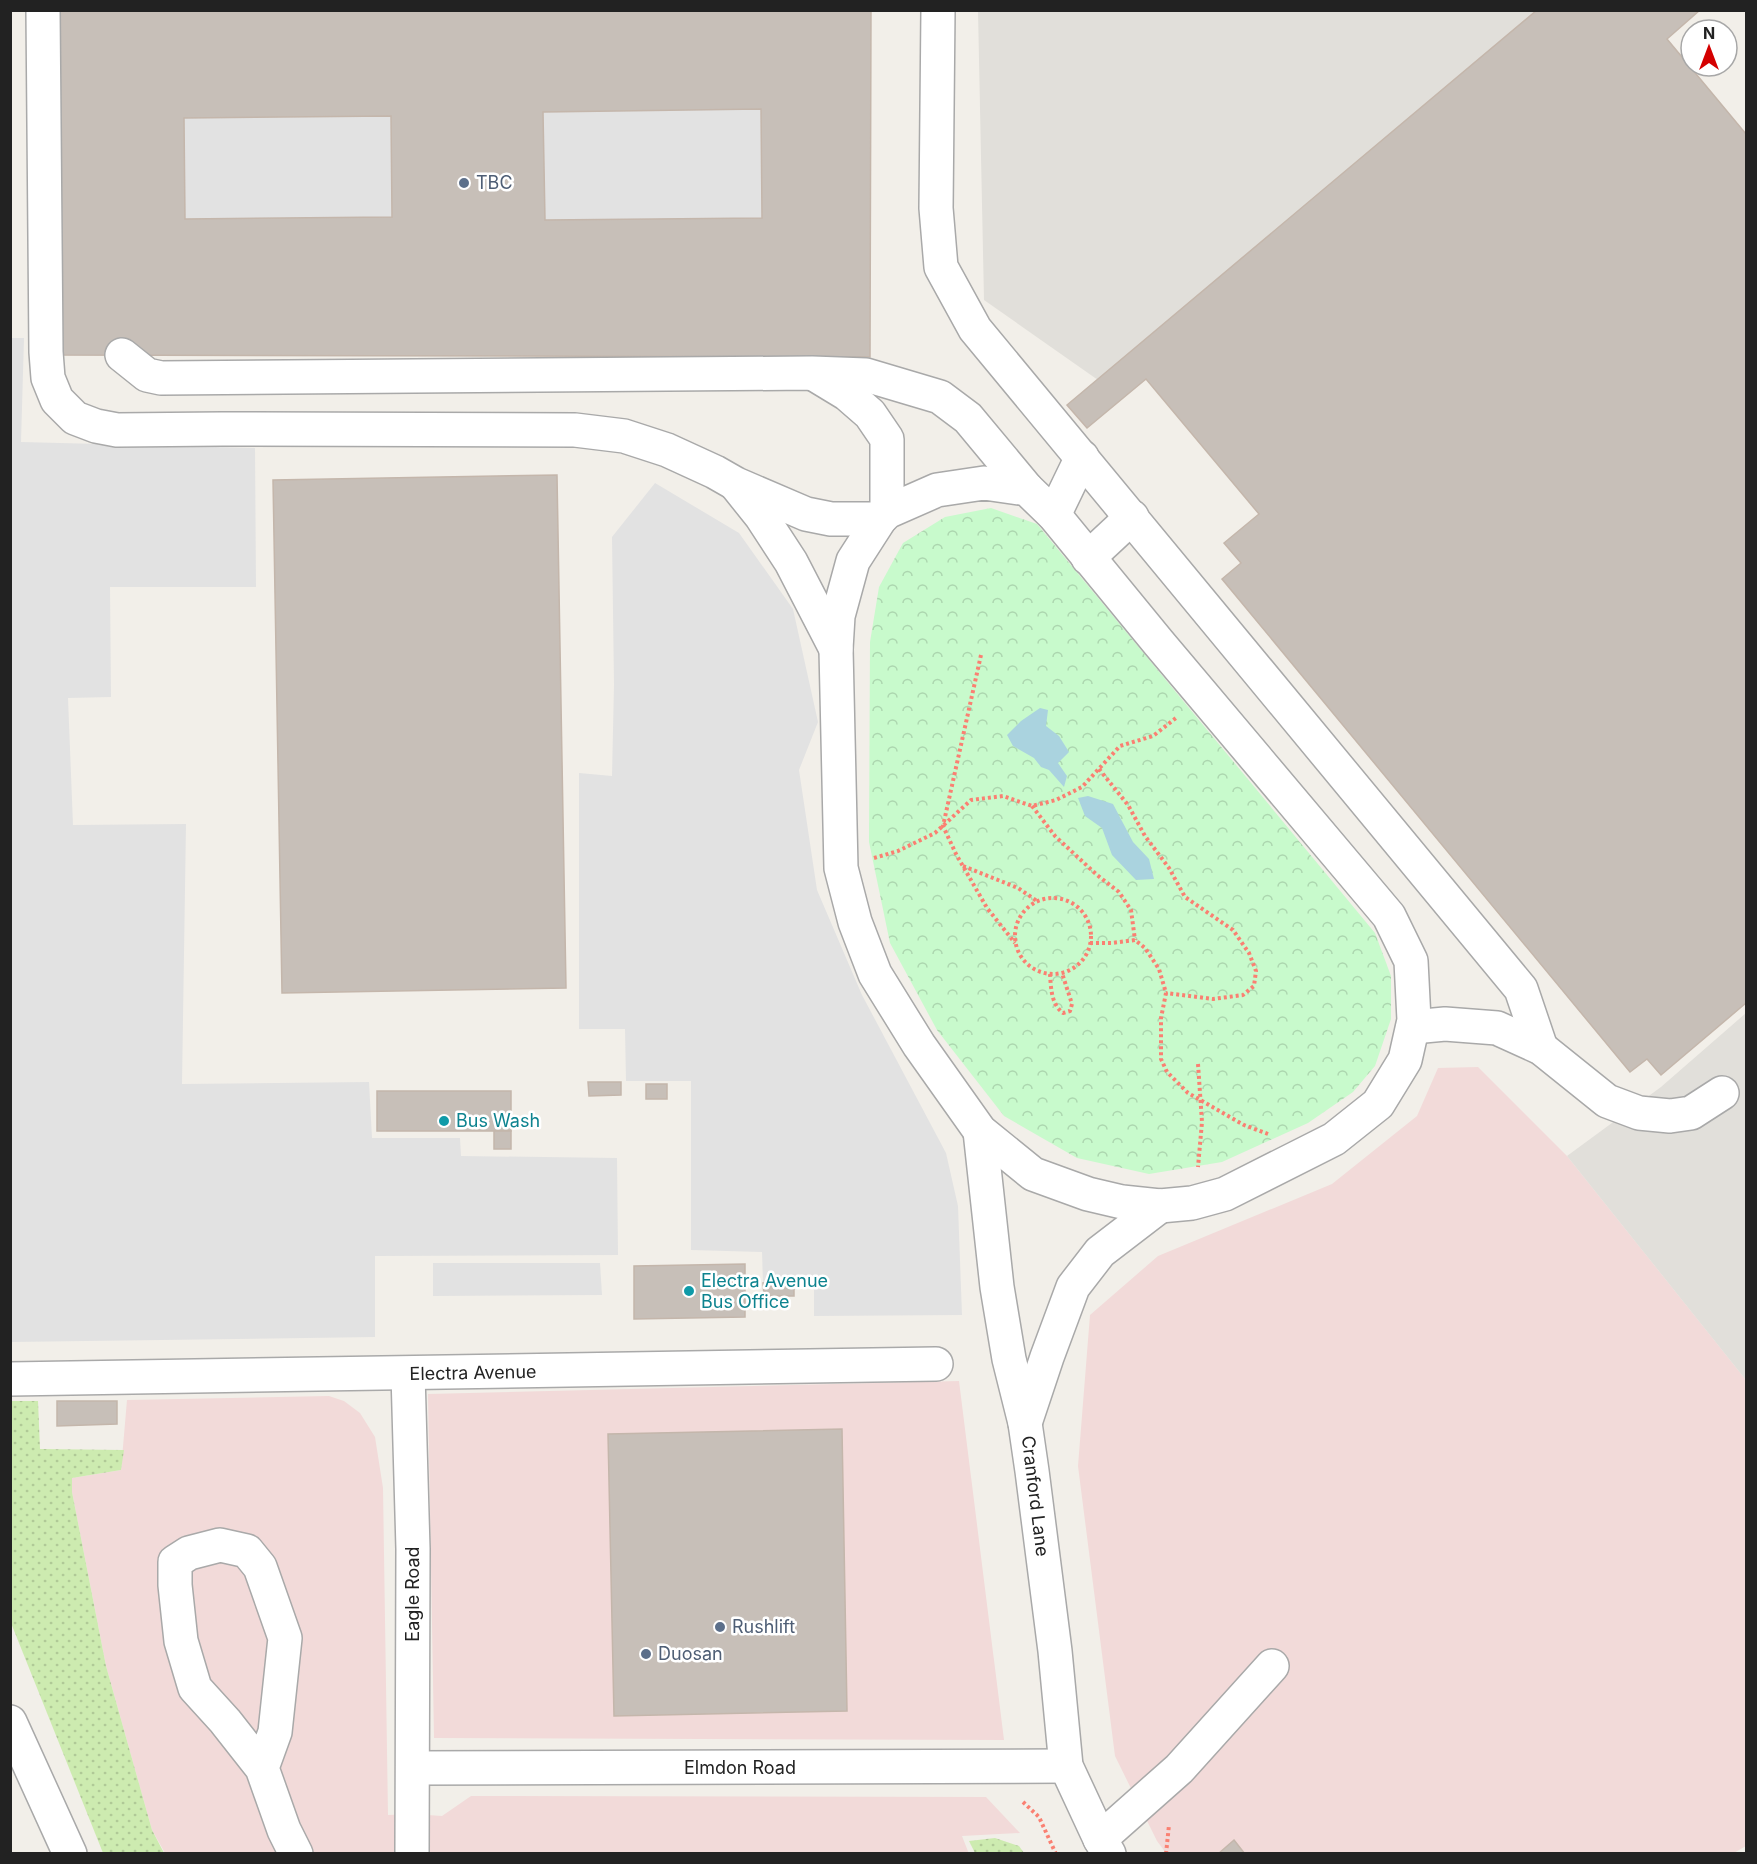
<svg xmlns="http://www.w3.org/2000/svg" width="1757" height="1864" font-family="Inter,sans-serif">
<defs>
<pattern id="grass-dots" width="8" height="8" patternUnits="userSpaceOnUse" patternTransform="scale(1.5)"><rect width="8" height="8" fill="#cdebb0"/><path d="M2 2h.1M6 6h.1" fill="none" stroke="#b0c997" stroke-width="1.8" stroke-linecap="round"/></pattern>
<pattern id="park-crowns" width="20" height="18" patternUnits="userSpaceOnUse" patternTransform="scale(1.5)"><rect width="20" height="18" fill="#c8facc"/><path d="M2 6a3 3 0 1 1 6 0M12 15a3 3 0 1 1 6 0" fill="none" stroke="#acd6af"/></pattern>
</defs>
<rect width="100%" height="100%" fill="#f2efe9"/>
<g fill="#f2dad9">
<polygon points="1478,1067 1567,1156 1746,1380 1746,1846 1732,1854 1166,1853 1157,1841 1115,1756 1078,1466 1090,1315 1158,1256 1332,1184 1417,1116 1438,1068"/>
<polygon points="959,1381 1004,1740 434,1738 428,1394"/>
<polygon points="329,1396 344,1401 360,1413 375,1437 383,1488 388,1815 413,1814 442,1816 471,1796 986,1797 1020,1833 962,1836 969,1854 165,1853 152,1830 106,1666 72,1492 72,1478 121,1470 127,1400"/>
</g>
<g fill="#e1dfda">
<polygon points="978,11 1537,11 1098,380 984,300"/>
<polygon points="1746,1013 1746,1380 1567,1156 1661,1087"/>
</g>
<g fill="url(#grass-dots)">
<polygon points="10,1401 38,1401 40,1449 124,1450 121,1470 72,1478 72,1492 106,1666 152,1830 164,1853 103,1853 11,1623"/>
<polygon points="995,1838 1019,1846 1024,1853 975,1853 969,1841"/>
</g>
<polygon fill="url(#park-crowns)" points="991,508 1037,524 1375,933 1391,976 1391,1019 1375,1066 1353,1092 1308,1123 1222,1162 1149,1174 1077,1158 1004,1116 937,1030 890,943 869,842 870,642 879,587 903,543 945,517"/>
<g fill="#e2e2e2">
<polygon points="58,11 871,11 870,357 58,355"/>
<polygon points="11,338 24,338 21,442 255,448 256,587 110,587 111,697 68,698 73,825 186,824 182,1084 369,1082 372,1138 460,1138 461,1156 617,1158 618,1255 375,1256 375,1337 11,1342"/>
<polygon points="655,483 739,533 793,609 818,722 799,770 817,890 862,995 946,1153 958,1206 962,1315 814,1316 814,1284 763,1283 762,1252 691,1250 691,1081 626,1081 625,1029 579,1029 579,773 612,776 614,685 612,537"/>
<polygon points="433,1263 600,1263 602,1295 433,1296"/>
</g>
<g fill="#aad3df">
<polygon points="1040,708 1048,710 1046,726 1059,736 1069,752 1058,763 1067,776 1064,787 1049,770 1041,767 1034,758 1013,746 1007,735 1021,721"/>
<polygon points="1088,796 1113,804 1133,842 1149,859 1154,879 1136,880 1112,855 1102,828 1085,816 1078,798"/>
</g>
<g fill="#c7bfb8" stroke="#c4b6ab" stroke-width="1.5" fill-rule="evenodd">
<path d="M58 10H871L870 357 58 355ZM761 109 762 218 545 220 543 112ZM391 116 392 217 185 219 184 118Z"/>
<polygon points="1537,10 1700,10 1667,39 1746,134 1746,1003 1661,1075 1647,1059 1630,1072 1222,579 1241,563 1224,543 1259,514 1146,379 1087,428 1067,405"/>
<polygon points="557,475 566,988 282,993 273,480"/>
<polygon points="588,1082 621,1082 621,1095 589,1096"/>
<rect x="646" y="1084" width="21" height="15"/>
<rect x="377" y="1091" width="134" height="40"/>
<rect x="494" y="1131" width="17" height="18"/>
<polygon points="745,1264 745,1317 634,1319 634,1266"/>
<polygon points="763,1283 794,1283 794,1296 764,1296"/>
<polygon points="57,1401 117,1401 117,1424 57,1426"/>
<polygon points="842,1429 847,1711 614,1716 608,1434"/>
<polygon points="1234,1840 1245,1854 1218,1854"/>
</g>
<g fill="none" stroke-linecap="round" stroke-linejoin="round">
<g stroke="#a9a9a9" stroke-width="36">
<g id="minor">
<polyline points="43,10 46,352 48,378 57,400 75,418 96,426 117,430 222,429 575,430 624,436 667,450 715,472 736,484 806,514 831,519 880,519"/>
<polyline points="938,10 936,208 941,267 975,329 1521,989 1541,1048"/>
<polyline points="122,355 147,375 161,378 812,373 866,375 940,397 968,418 1027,489"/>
<polyline points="814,374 847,394 870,414 887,439 887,512"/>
<polygon points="984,483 1027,489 1054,515 1158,642 1389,916 1411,961 1414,1020 1405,1060 1378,1104 1334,1139 1225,1194 1192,1203 1160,1206 1122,1202 1088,1194 1033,1174 980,1131 919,1045 875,974 855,922 841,868 836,649 838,616 853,561 880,519 887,512 937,490"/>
<polyline points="737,486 761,516 791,562 836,649"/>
<polyline points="1054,515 1082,457"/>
<polyline points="1088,558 1132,517"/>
<polyline points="1413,1027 1445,1024 1497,1028 1541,1048 1607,1101 1639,1113 1670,1116 1691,1113 1722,1093"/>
<polyline points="980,1131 997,1287 1009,1359 1025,1423 1032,1471 1055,1651 1066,1766 1100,1839 1109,1854"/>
<polyline points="408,1374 413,1549 412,1854"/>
<polyline points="10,1379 936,1364"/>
<polyline points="1025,1423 1047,1357 1073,1287 1100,1252 1160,1206"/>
<polyline points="10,1722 70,1854"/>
<polyline points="262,1768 275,1732 285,1638 260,1567 247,1551 220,1545 189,1553 175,1562 175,1585 181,1641 195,1688 225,1721 262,1768 284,1830 296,1854"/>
<polyline points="413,1768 1066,1766"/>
<polyline points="1100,1839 1179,1769 1272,1666"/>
</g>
</g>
<g stroke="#fa8072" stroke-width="4" stroke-dasharray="3 3" stroke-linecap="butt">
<polyline points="981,655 943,826 956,854 987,908 1015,943"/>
<polyline points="1099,769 1128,805 1145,836 1169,868 1185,897 1233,930 1249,953 1256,971 1254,986 1243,995 1213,999 1166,993"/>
<polyline points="1032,806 1055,836 1097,875 1119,892 1131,910 1135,940"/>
<polyline points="874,858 898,851 935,833 971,800 1003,796 1032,806 1056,800 1082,787 1120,746 1153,736 1176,718"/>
<polyline points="963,866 1018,888 1037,901"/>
<circle cx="1053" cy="936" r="38"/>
<polyline points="1090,943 1112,943 1135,940 1145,948 1159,969 1166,993 1161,1018 1161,1059 1167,1072 1188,1093 1244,1125 1268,1134"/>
<path d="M1050 974C1051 988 1051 1004 1063 1013L1070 1011 1072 1004 1062 973"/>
<polyline points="1198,1064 1202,1122 1198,1167"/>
<polyline points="1023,1802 1039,1817 1056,1854"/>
<polyline points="1166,1854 1169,1825"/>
</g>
<use href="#minor" stroke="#fff" stroke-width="33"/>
</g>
<g fill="#5c6f8a" stroke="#fff" stroke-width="2">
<circle cx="464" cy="183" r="6"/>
<circle cx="720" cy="1627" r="6"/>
<circle cx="646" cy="1654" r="6"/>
</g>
<g fill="#0f9aa8" stroke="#fff" stroke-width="2">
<circle cx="444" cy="1121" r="6"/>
<circle cx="689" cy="1291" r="6"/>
</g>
<g text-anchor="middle" stroke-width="5" stroke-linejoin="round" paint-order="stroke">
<g font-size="18" fill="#4e5e75" stroke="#fff" text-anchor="start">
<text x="476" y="189">TBC</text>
<text x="732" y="1633">Rushlift</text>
<text x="658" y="1660">Duosan</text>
</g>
<g font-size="18" fill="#0d838f" stroke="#fff" text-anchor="start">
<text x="456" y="1127">Bus Wash</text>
<text x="701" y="1287">Electra Avenue<tspan x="701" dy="21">Bus Office</tspan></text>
</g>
<g font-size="18" fill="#222" stroke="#fff">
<text transform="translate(473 1373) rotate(-1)" y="6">Electra Avenue</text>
<text transform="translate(1035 1496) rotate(83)" y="6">Cranford Lane</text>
<text transform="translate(413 1594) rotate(-90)" y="6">Eagle Road</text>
<text x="740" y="1774">Elmdon Road</text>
</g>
</g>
<rect width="1757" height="1864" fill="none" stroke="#222222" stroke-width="24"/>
<g transform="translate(1709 48)"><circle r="28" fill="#ffffff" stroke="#a7a7a7" stroke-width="1.5"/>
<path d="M0-4.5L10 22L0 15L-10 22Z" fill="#d40000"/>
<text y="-9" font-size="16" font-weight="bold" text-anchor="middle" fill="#222222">N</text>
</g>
</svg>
